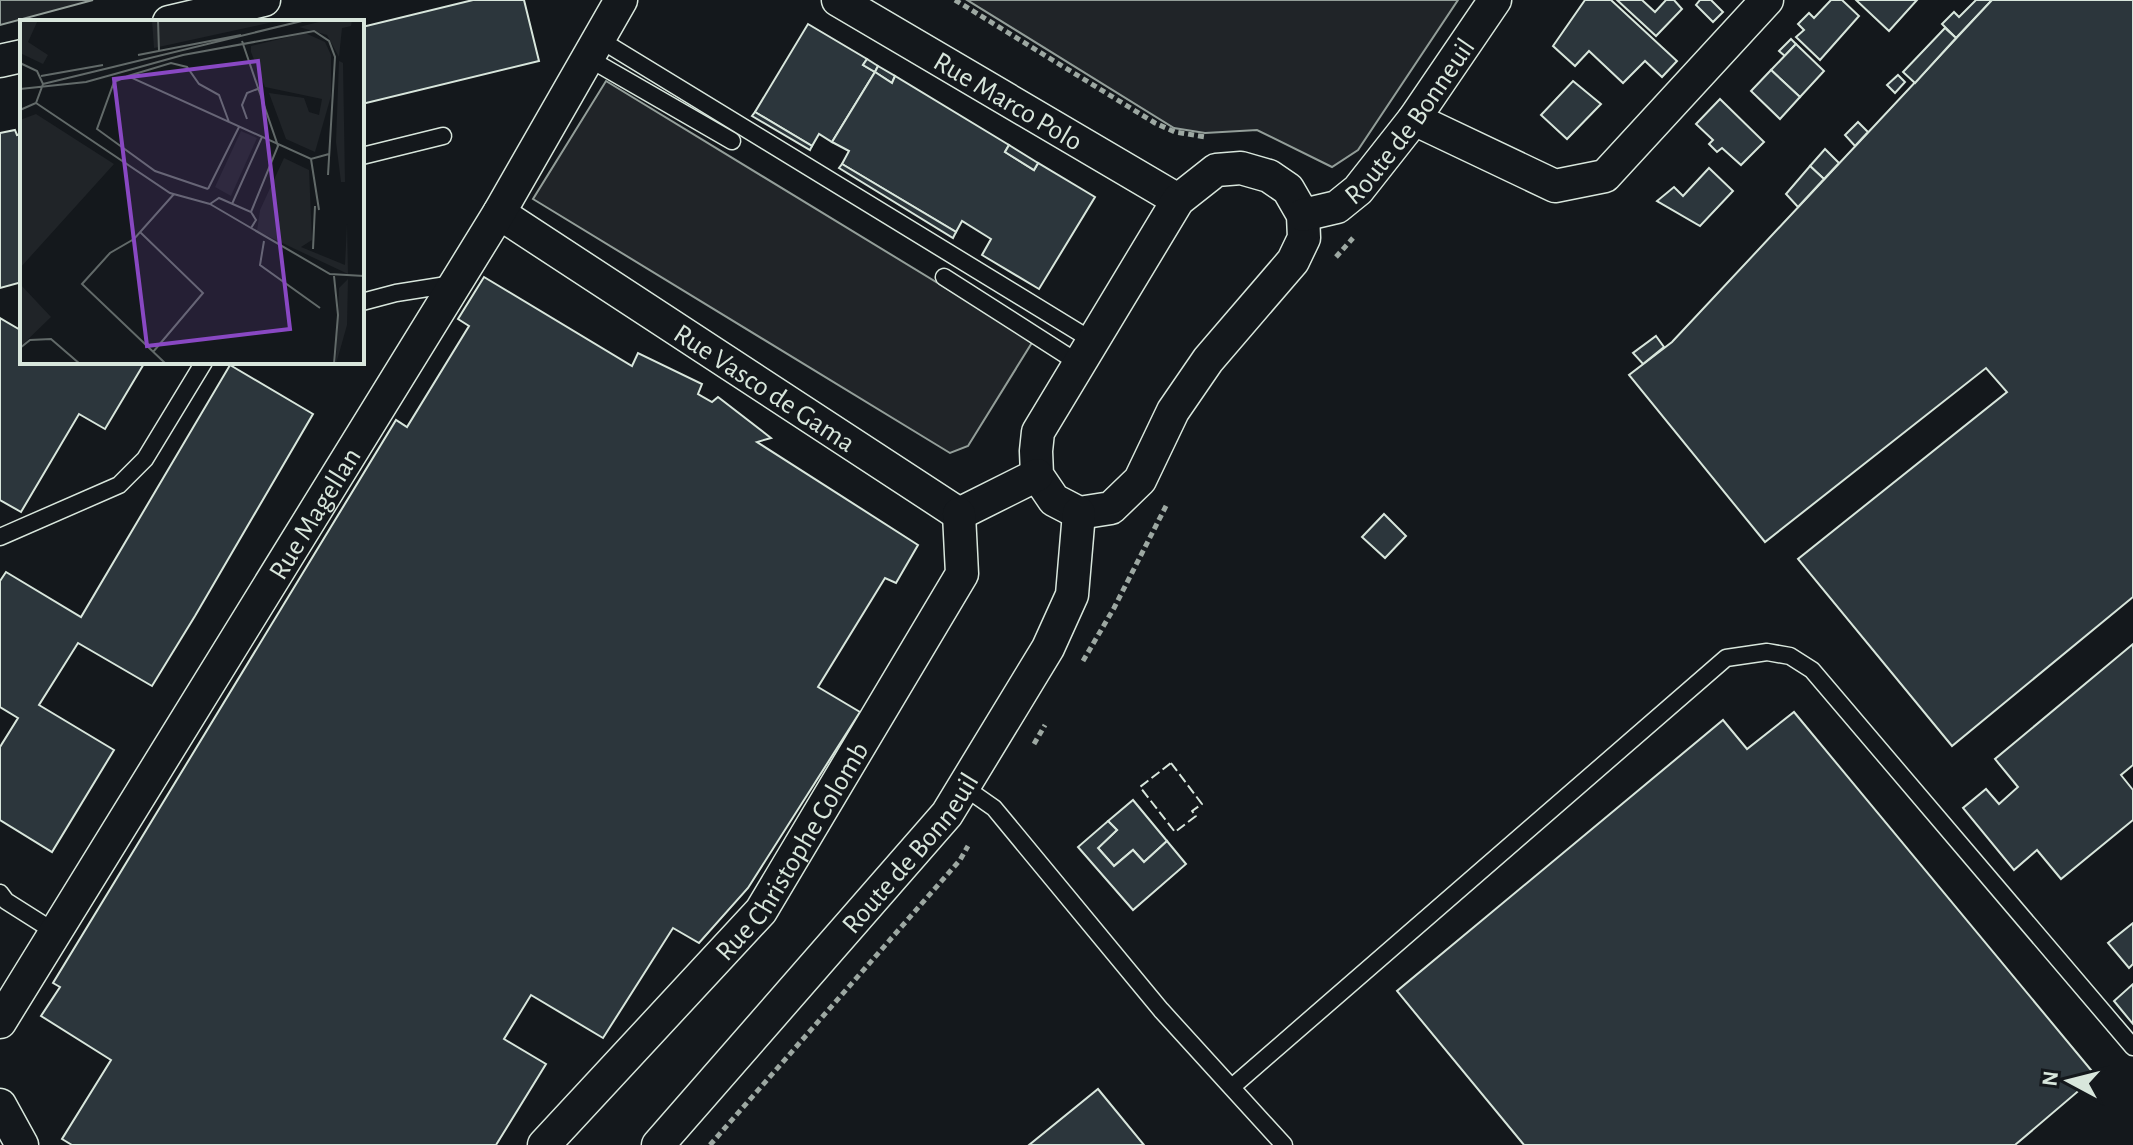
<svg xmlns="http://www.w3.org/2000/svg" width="2133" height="1145" font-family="'Alegreya Sans',sans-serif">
<rect width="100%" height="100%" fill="#14181c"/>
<g fill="#202428" stroke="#939e99" stroke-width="2">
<polygon points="0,0 93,0 0,25"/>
<polygon points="967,0 1458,0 1358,150 1332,167 1257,130 1205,133 1174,128"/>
<polygon points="606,81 1033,341 968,446 950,453 533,199"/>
</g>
<g fill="#2c363c" stroke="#d8e6dc" stroke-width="2">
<polygon points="473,0 524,0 539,61 362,104 362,27"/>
<polygon points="1585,0 1611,0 1677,61 1662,77 1645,61 1623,83 1589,51 1575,66 1553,46"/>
<polygon points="1617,0 1642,0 1655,12 1666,0 1674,0 1682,9 1656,36"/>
<polygon points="1700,0 1711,0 1723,12 1713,22 1696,5"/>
<polygon points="1831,0 1842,0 1859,16 1820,60 1796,37 1804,30 1798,24 1809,13 1814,18"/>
<polygon points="1856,0 1917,0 1889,31"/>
<polygon points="1976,0 1992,0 1956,38 1942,24 1954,12 1959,17"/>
<polygon points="1992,0 2133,0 2133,597 1952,746 1798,559 2007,392 1986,368 1765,542 1629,375 1672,342"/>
<polygon points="808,24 867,59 863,65 875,72 832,142 819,134 812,146 755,112"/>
<polygon points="1945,28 1956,38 1915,83 1903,72"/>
<polygon points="1791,39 1796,44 1785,56 1779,51"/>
<polygon points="1796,44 1824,71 1800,97 1771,70"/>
<polygon points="867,59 878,66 875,72 863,65"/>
<polygon points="878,66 895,76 892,83 875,72"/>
<polygon points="1771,70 1800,97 1780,119 1751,91"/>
<polygon points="875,72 892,83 895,76 1009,145 1005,152 1034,170 1038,163 1095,197 1039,289 982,255 991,239 962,221 956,232 842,164 849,151 832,142"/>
<polygon points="1898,75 1905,82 1895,93 1887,85"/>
<polygon points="1573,81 1601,104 1567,139 1541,115"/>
<polygon points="1720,99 1764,142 1741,165 1722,148 1717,152 1709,144 1713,140 1696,124"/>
<polygon points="755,112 812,146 810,150 752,116"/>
<polygon points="1858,122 1868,132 1855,146 1845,135"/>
<polygon points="15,130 17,135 22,134 22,282 0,288 0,133"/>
<polygon points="1009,145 1038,163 1034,170 1005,152"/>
<polygon points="1825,149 1839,163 1824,179 1810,166"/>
<polygon points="842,164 956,232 953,238 839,168"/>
<polygon points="1810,166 1824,179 1798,207 1786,194"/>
<polygon points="1709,168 1733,191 1700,226 1657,201 1674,187 1683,196"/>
<polygon points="484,277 632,366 638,353 702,384 698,394 712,402 718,397 771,438 757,442 918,545 896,583 885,578 818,687 860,712 748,888 699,943 673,928 603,1038 531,995 504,1039 546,1064 496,1145 72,1145 62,1139 111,1060 41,1016 60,987 53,983 396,420 407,427 469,326 458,319"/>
<polygon points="0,318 22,331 22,362 145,362 105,429 79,414 21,512 0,500"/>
<polygon points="1656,336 1664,347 1643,364 1633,353"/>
<polygon points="230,365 313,414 195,616 152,686 78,643 39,705 114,750 52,852 0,820 0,747 18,718 0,707 0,581 6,572 81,617"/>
<polygon points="1384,514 1406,536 1385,558 1362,537"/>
<polygon points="2133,644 2133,765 2121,775 2133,790 2133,820 2061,879 2037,850 2014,870 1963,808 1986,789 1999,804 2018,787 1995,759"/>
<polygon points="1794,712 2096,1076 2015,1145 1524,1145 1397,991 1723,720 1747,749"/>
<polygon points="1133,800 1167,841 1144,862 1133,850 1114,866 1098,848 1117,830 1108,821"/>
<polygon points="1108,821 1117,830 1098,848 1114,866 1133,850 1144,862 1167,841 1186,864 1133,910 1078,847"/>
<polygon points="2133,923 2133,964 2129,968 2108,943"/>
<polygon points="2133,984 2133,1024 2114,1001"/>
<polygon points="1098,1089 1144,1145 1029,1145"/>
</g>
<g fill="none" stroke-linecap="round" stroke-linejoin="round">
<g stroke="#d8e6dc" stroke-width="19">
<g id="lane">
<polyline points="599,39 1093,341"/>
<polyline points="588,58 732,141"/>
<polyline points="362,156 443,136"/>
<polyline points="944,277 1080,364"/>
<polyline points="362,302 396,293 453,284"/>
<polyline points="0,537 119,485 145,459 204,362"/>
<polyline points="964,787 994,808 1161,1010 1284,1145"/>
<polyline points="0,893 6,901 55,932"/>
<polyline points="1232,1087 1726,658 1767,652 1790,656 1812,670 2133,1047"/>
</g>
</g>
<g stroke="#d8e6dc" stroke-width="35">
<g id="street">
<path id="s1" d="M838 0 1178 200"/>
<polyline points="169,22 264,0"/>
<polyline points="0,61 22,56"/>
<polyline points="1414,119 1555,186 1605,176 1767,0"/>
<polygon points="1241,168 1269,176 1288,189 1303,215 1304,238 1293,261 1208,360 1173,411 1140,480 1111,508 1079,513 1054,500 1037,475 1036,451 1038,432 1178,200 1216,170"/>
<path id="s2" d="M499 213 959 514"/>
<path id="s3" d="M1303 215 1337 207 1358 190 1414 119 1495 0"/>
<polyline points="959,514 1037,475"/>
<path id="s4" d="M0 1022 499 213 621 0"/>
<polyline points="0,1105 22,1145"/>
<path id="s5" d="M544 1145 761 911 962 574 959 514"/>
<path id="s6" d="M658 1145 947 814 1048 648 1072 595 1079 513"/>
</g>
</g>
<g stroke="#9da8a2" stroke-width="5" stroke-dasharray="6 4" stroke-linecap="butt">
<polyline points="955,0 1155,123 1175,132 1206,137"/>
<polyline points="1336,257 1353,238"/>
<polyline points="1083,661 1114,608 1167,504"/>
<polyline points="1034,744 1045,725"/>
<polyline points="710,1145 960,860 968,846"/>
</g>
<use href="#lane" stroke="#14181c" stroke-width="16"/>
<use href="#street" stroke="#14181c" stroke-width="32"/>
<polygon stroke="#d8e6dc" stroke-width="2" stroke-dasharray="10 4" stroke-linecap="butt" points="1171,763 1202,804 1192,811 1196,816 1175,832 1140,787"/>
</g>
<g text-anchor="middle" stroke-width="6" stroke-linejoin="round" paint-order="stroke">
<g font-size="28" fill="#d8e6dc" stroke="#14181c">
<text dy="10" stroke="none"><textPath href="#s1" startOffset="198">Rue Marco Polo</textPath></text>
<text dy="10" stroke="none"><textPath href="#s3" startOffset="148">Route de Bonneuil</textPath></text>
<text dy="10" stroke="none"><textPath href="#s2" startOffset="318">Rue Vasco de Gama</textPath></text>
<text dy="10" stroke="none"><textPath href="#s4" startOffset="598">Rue Magellan</textPath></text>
<text dy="10" stroke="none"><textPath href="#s5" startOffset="386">Rue Christophe Colomb</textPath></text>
<text dy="10" stroke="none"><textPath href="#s6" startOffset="386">Route de Bonneuil</textPath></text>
</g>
</g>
<g transform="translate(20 20)">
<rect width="344" height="344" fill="#14181c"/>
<path d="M0 0H18L8 22 28 35 23 44 0 33ZM132 0H262L134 28ZM307 0H332L331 6 322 8 319 37 307 15 279 7ZM285 13 305 22 311 35V76L295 132 266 119 249 73 284 78 289 92 299 95 302 79 245 67 231 32V26ZM319 41 323 43 325 162H321L316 122ZM16 94 94 144 0 248V100ZM221 111 237 118 211 176 195 167ZM264 138 289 150 292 220 281 227 325 245 327 204 328 254 237 211 240 190ZM328 259 327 305 316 344 319 268ZM0 264 31 297 0 327Z" fill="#202428"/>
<path fill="none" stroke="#626a69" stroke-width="2" d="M138 0 139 31M222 21 258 126 231 192M118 35 221 15M0 43 17 51 23 64 16 83 0 90M21 56 83 45M108 56 151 43 167 47 179 64 199 75 209 102M23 64 286 0M0 69 66 62 163 35 294 11 309 21 315 37 308 155M16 83 150 173 190 184M227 99 222 85 227 73 240 68M291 139 299 190M188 169 135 151 77 109 94 62 108 56 291 139 309 134M188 169 219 107M190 184 199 178 231 192 236 200 231 208M190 184 231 208M212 184 242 117M231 208 310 254 344 256M120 212 183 273 133 332M244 221 240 245 300 288M293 229 295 186M0 328 10 320 31 319 60 344M146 344 62 264 90 233 114 219 154 174M314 344 318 295 314 256"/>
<path fill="#8948c3" fill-opacity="0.15" stroke="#8948c3" stroke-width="4" d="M238 41 270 309 127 326 94 59Z"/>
<rect width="344" height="344" fill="none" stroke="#d8e6dc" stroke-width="4"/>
</g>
<g transform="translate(2069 1081) rotate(277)" stroke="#14181c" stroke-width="6" paint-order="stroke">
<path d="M0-6L14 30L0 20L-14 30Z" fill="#d8e6dc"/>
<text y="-12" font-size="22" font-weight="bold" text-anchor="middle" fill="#d8e6dc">N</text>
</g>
</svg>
